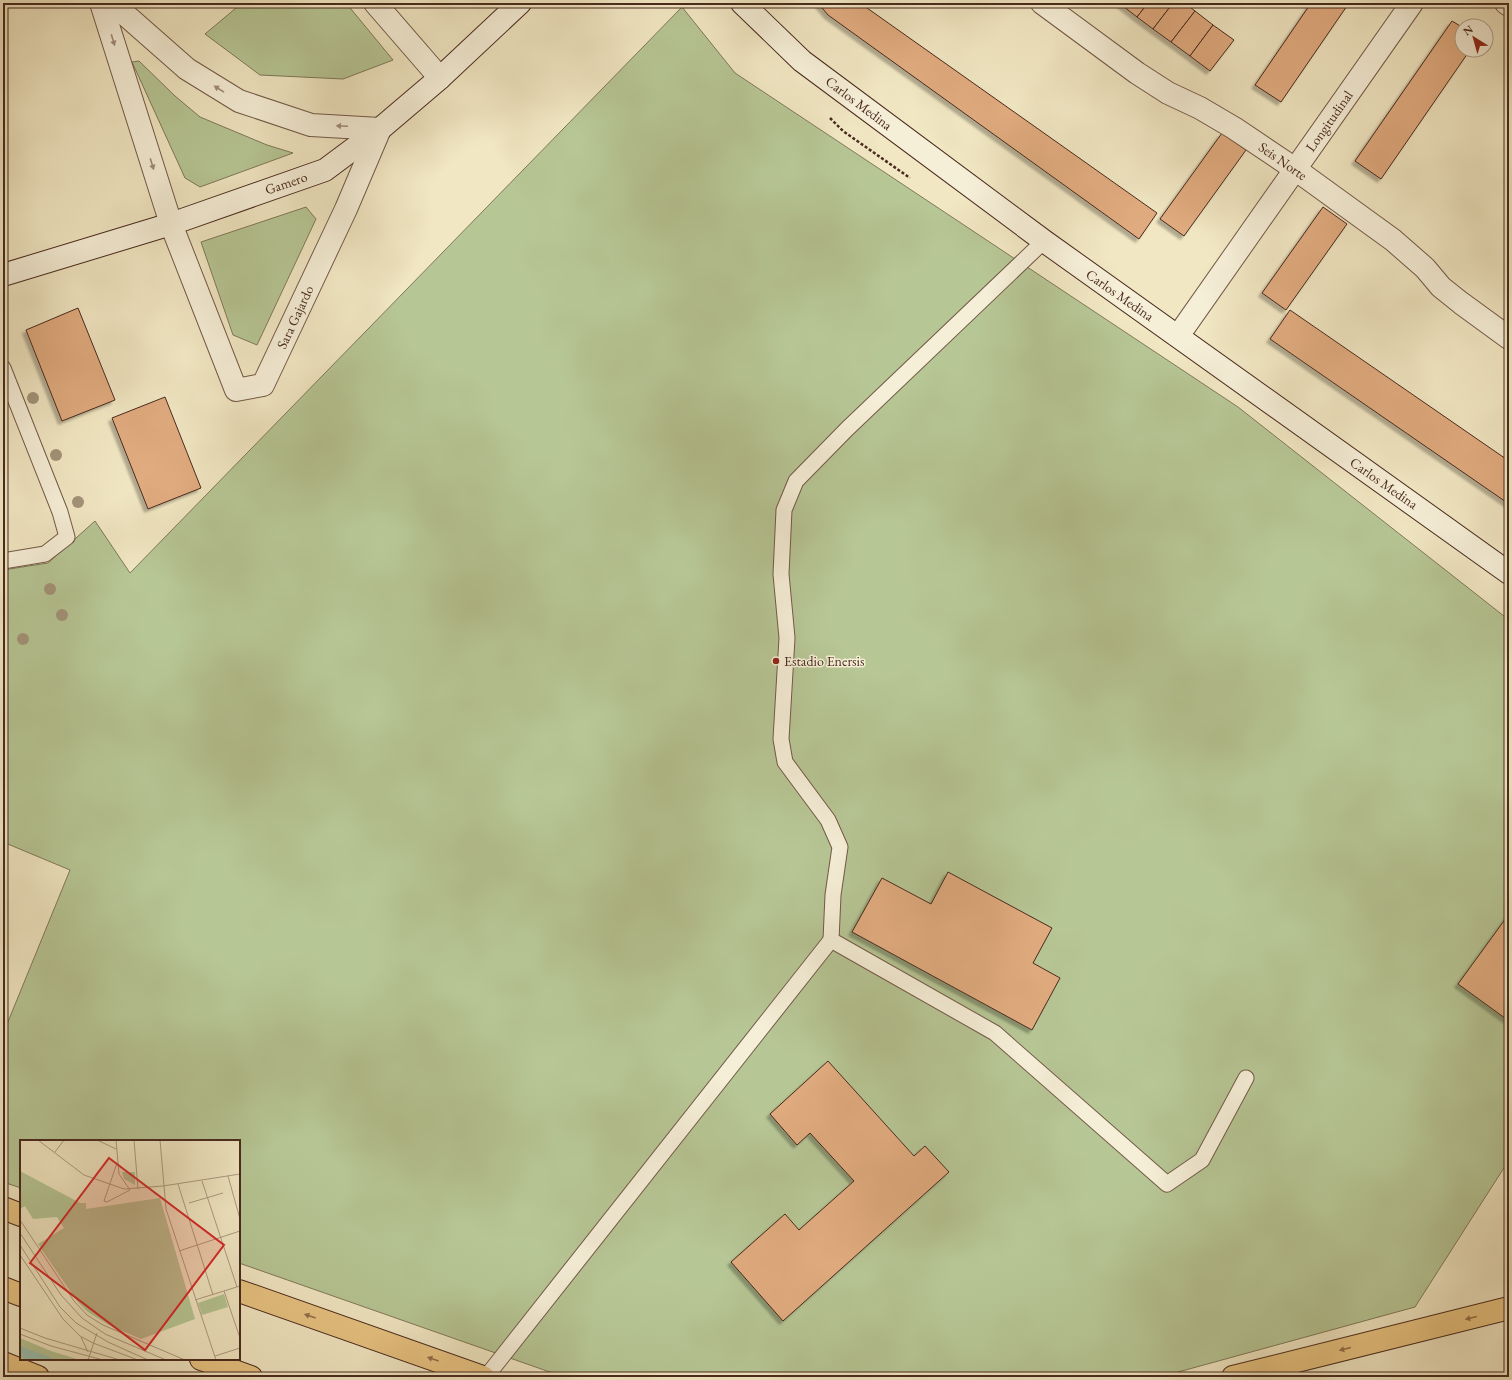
<svg xmlns="http://www.w3.org/2000/svg" width="1512" height="1380" font-family="'EB Garamond',serif">
<defs>
<filter id="shadow"><feDropShadow dx="-3.5" dy="3.5" stdDeviation="1" flood-color="#0004"/></filter>
</defs>
<rect width="100%" height="100%" fill="#f1e7c3"/>
<filter id="stains"><feTurbulence type="fractalNoise" baseFrequency=".005" numOctaves="4"/><feColorMatrix values="0 0 0 0 .2 0 0 0 0 .09 0 0 0 0 .02 0 0 0 .5 -.17"/></filter>
<radialGradient id="worn" r=".72"><stop offset=".6" stop-color="#630" stop-opacity="0"/><stop offset="1" stop-color="#630" stop-opacity=".3"/></radialGradient>
<g fill="#b7c695" stroke="#80785a">
<polygon points="242,3 346,3 393,60 343,79 260,75 205,34"/>
<polygon points="682,7 735,73 1238,407 1509,620 1509,1160 1415,1307 1160,1377 564,1377 239,1263 239,1141 21,1141 21,1188 3,1182 3,1034 70,870 3,842 3,570 48,563 95,521 130,573"/>
<polygon points="139,61 175,96 200,117 267,145 293,153 200,187 185,178 132,62"/>
<polygon points="306,207 316,219 257,345 233,335 201,242"/>
</g>
<g fill="#e0ab7f" stroke="#492a1e" filter="url(#shadow)">
<polygon points="818,3 860,3 1157,213 1139,239 828,15"/>
<polygon points="1119,3 1148,3 1137,17"/>
<polygon points="1148,3 1173,3 1153,29 1137,17"/>
<polygon points="1173,3 1185,3 1195,11 1171,42 1153,29"/>
<polygon points="1311,3 1349,3 1281,102 1255,85"/>
<polygon points="1195,11 1213,25 1190,56 1171,42"/>
<polygon points="1452,21 1462,27 1462,50 1470,50 1381,179 1355,161"/>
<polygon points="1213,25 1234,40 1210,71 1190,56"/>
<polygon points="1222,133 1246,150 1184,236 1160,219"/>
<polygon points="1323,207 1347,224 1286,310 1262,293"/>
<polygon points="78,308 115,400 62,421 26,330"/>
<polygon points="1290,310 1509,461 1509,504 1270,339"/>
<polygon points="165,397 201,488 148,509 112,418"/>
<polygon points="948,872 1052,928 1033,963 1060,978 1032,1030 852,932 882,878 931,904"/>
<polygon points="1509,914 1509,1021 1458,984"/>
<polygon points="828,1061 914,1156 925,1146 949,1172 783,1321 731,1262 785,1214 799,1230 854,1181 810,1133 797,1145 770,1114"/>
</g>
<g fill="none" stroke-linecap="round" stroke-linejoin="round">
<g stroke="#735947" stroke-width="17">
<g id="lane">
<polyline points="1044,241 847,429 796,481 784,510 781,574 787,638 781,739 785,762 828,820 840,847 833,895 831,940 995,1033 1167,1184 1202,1160 1246,1078"/>
<polyline points="3,368 60,512 67,537 45,554 3,561"/>
<polyline points="486,1377 831,940"/>
</g>
</g>
<g stroke="#735947" stroke-width="24">
<g id="street">
<polyline points="101,3 171,224 236,390 263,385 346,209 380,129 311,125 239,101 187,69 112,3"/>
<polyline points="375,3 440,78"/>
<polyline points="1042,3 1137,73 1168,93 1200,108 1234,128 1295,169 1393,240 1425,268 1441,287 1461,303 1509,338"/>
<polyline points="1506,3 1509,5"/>
<polyline points="1178,336 1412,3"/>
</g>
</g>
<g stroke="#492a1e" stroke-width="24">
<g id="secondary">
<polyline points="742,3 802,61 1044,241 1509,573"/>
<polyline points="3,275 171,224 325,170 380,129 440,78 520,3"/>
</g>
</g>
<g stroke="#492a1e" stroke-width="24">
<g id="primary">
<polyline points="3,1208 21,1215"/>
<polyline points="239,1291 483,1377"/>
<polyline points="1233,1377 1509,1308"/>
</g>
</g>
<g stroke="#492a1e" stroke-width="24">
<g id="highway">
<polyline points="3,1288 21,1295"/>
<polyline points="201,1359 251,1377"/>
<polyline points="3,1363 38,1377"/>
</g>
</g>
<polyline stroke="#492a1e" stroke-width="2.5" stroke-dasharray="3 2" stroke-linecap="butt" points="830,118 843,131 910,178"/>
<use href="#lane" stroke="#f6efd8" stroke-width="15"/>
<use href="#street" stroke="#f6efd8" stroke-width="22"/>
<use href="#secondary" stroke="#f6efd8" stroke-width="22"/>
<use href="#primary" stroke="#e8c482" stroke-width="22"/>
<use href="#highway" stroke="#e8c482" stroke-width="22"/>
</g>
<g fill="#a39479">
<circle cx="33" cy="398" r="6"/>
<circle cx="56" cy="455" r="6"/>
<circle cx="78" cy="502" r="6"/>
<circle cx="50" cy="589" r="6"/>
<circle cx="62" cy="615" r="6"/>
<circle cx="23" cy="639" r="6"/>
</g>
<defs><path id="oneway-solid" d="M-6-.8H1V-3.2L6.5 0L1 3.2V.8H-6Z"/></defs>
<g fill="#a08c7b">
<use href="#oneway-solid" transform="translate(113 40) rotate(73)"/>
<use href="#oneway-solid" transform="translate(219 89) rotate(-148)"/>
<use href="#oneway-solid" transform="translate(342 126) rotate(-177)"/>
<use href="#oneway-solid" transform="translate(152 164) rotate(73)"/>
</g>
<g fill="#916f4b">
<use href="#oneway-solid" transform="translate(310 1316) rotate(-161)"/>
<use href="#oneway-solid" transform="translate(1471 1318) rotate(166)"/>
<use href="#oneway-solid" transform="translate(1345 1349) rotate(166)"/>
<use href="#oneway-solid" transform="translate(433 1359) rotate(-161)"/>
</g>
<circle fill="#8f2418" stroke="#f6efd8" stroke-width="1.5" cx="776" cy="661" r="4"/>
<g text-anchor="middle" stroke-width="3" stroke-linejoin="round" paint-order="stroke">
<g font-size="14" fill="#492a1e" stroke="#f6efd8">
<text transform="translate(859 103) rotate(37)" y="5">Carlos Medina</text>
<text transform="translate(1329 121) rotate(-55)" y="5">Longitudinal</text>
<text transform="translate(1283 161) rotate(35)" y="5">Seis Norte</text>
<text transform="translate(286 183) rotate(-19)" y="5">Gamero</text>
<text transform="translate(1120 295) rotate(35)" y="5">Carlos Medina</text>
<text transform="translate(295 317) rotate(-65)" y="5">Sara Gajardo</text>
<text transform="translate(1384 483) rotate(35)" y="5">Carlos Medina</text>
</g>
<g font-size="14" fill="#492a1e" stroke="#f6efd8" text-anchor="start">
<text x="784" y="666">Estadio Enersis</text>
</g>
</g>
<g transform="translate(20 1140)">
<rect width="220" height="220" fill="#f1e7c3"/>
<path d="M0 31 60 63H66V69L140 58 175 179 121 199 89 185 68 172 57 161 18 104 44 88 37 77 13 79 5 66 0 69ZM102 32H115V45L104 39ZM204 154 208 167 182 175 178 163ZM0 198 31 211 60 220H0Z" fill="#b7c695"/>
<path d="M0 206 22 214 36 220H9L0 216Z" fill="#9bc1af"/>
<path fill="none" stroke="#ae9b81" stroke-width="1" d="M18 0 64 35 104 49 143 46 220 34M77 0 96 9M96 0 99 34 110 50 87 62 84 61 97 23M114 0 118 49M140 0 146 69 196 220M35 12 44 0M208 36 220 79M182 41 217 147M158 44 193 155M169 63 203 53M0 80 54 161 67 175 83 185 165 220M0 93 41 155 62 178 85 194 146 220M0 105 40 167 56 183 88 202 128 220M159 111 220 91M0 115 43 179 60 196 73 203M204 151 220 198M175 160 220 146M0 188 25 198 100 220M0 194 31 206 83 220M61 197 68 212M73 203 118 220M195 216 220 208M68 220 77 193"/>
<path fill="#d62828" fill-opacity="0.15" stroke="#d62828" stroke-width="2" d="M89 18 204 105 125 210 10 123Z"/>
<rect width="220" height="220" fill="none" stroke="#492a1e" stroke-width="2"/>
</g>
<rect width="1512" height="1380" fill="none" stroke="#f1e7c3" stroke-width="16"/>
<rect x="4" y="4" width="1504" height="1372" fill="none" stroke="#492a1e" stroke-width="2"/>
<rect x="8" y="8" width="1496" height="1364" fill="none" stroke="#492a1e"/>
<g transform="translate(1474 38) rotate(323)"><circle r="19" fill="#f6efd8" stroke="#b1a08e"/>
<path d="M0-3L7 15L0 10L-7 15Z" fill="#8f2418"/>
<text y="-6" font-size="11" font-weight="bold" text-anchor="middle" fill="#492a1e">N</text>
</g>
<rect width="100%" height="100%" filter="url(#stains)"/>
<rect width="100%" height="100%" fill="url(#worn)"/>
</svg>
